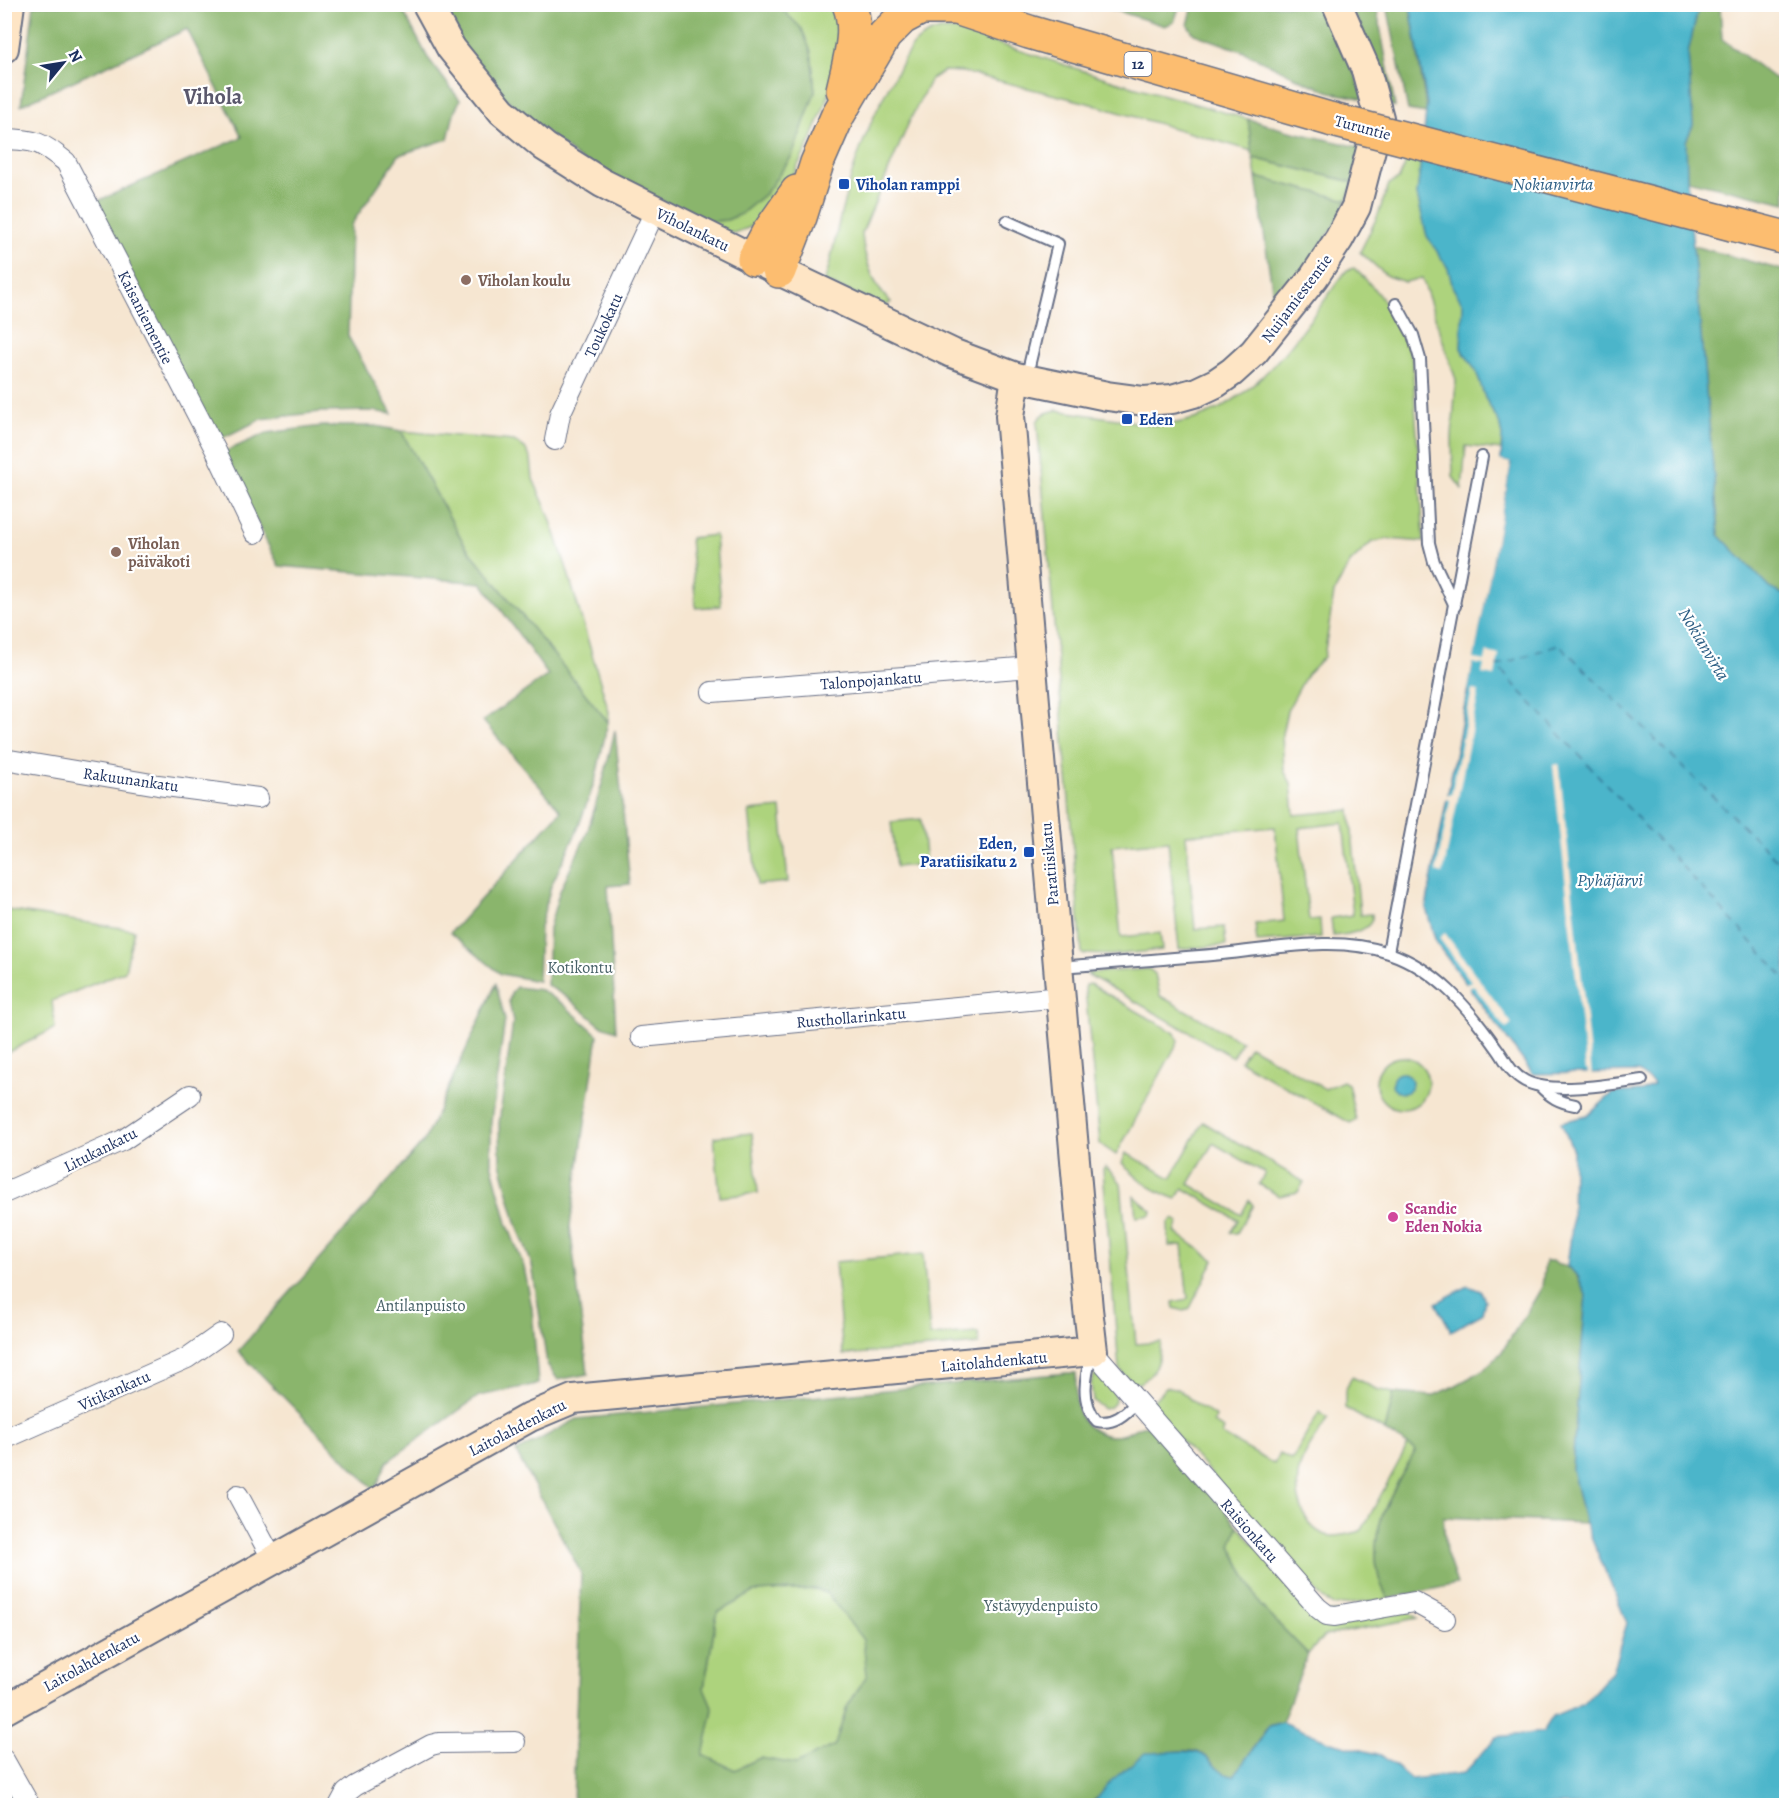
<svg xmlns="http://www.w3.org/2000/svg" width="1791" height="1810" font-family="Alegreya,serif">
<rect width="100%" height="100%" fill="#fff"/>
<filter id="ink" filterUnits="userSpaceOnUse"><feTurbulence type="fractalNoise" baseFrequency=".0167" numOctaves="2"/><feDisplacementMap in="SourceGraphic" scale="12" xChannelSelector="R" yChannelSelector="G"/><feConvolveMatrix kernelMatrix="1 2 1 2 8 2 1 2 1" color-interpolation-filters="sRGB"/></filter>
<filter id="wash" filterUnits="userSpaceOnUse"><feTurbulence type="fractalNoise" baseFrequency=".008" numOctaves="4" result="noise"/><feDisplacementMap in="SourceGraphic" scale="24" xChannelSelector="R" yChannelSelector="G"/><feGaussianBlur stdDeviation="1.35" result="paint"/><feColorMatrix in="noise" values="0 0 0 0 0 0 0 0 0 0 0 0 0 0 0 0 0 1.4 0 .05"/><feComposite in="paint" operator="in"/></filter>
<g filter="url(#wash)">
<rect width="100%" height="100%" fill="#f6e6d1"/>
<g fill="#add37d" stroke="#64816e" stroke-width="1.5">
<polygon points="774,5 839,5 844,37 828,97 810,143 786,187 759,221 748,228 734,233 721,231 703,222 727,220 741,214 766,193 792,156 815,92 811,52 782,9"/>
<path d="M940 30H956L1115 81 1248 119 1252 151 1084 102 963 72 944 71 931 79 910 120 862 233C863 254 873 288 891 302L886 306 824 282C833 257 836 231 843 206 854 160 871 118 894 77 908 53 911 38 940 30Z"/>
<polygon points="1253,158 1353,182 1347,200 1256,177"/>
<polygon points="1407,160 1421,163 1417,195 1427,236 1448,268 1453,288 1463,304 1461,348 1476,371 1485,398 1499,422 1502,435 1501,450 1466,446 1462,489 1453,477 1452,437 1456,380 1422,278 1405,282 1387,276 1360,252 1378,215 1389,184 1399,179"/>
<path d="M1354 268C1382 293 1400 323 1412 358L1424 542 1388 539 1372 542 1349 564 1334 593 1324 657 1307 674 1287 711 1282 734 1284 771 1291 783 1294 815 1350 810 1360 915 1372 914C1375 931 1346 935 1333 936L1331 918 1353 915 1343 823 1299 828 1309 920 1320 919 1321 937 1257 942 1255 924 1284 921 1275 827 1186 835 1195 929 1224 927 1226 945 1179 949 1168 841 1112 846 1121 937 1160 933 1162 950 1111 955 1082 954 1037 422C1042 413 1048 412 1057 410 1080 414 1102 417 1125 420 1135 422 1146 425 1156 425 1248 424 1297 335 1347 270Z"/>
<polygon points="401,431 514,441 525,448 531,459 533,479 549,515 566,566 609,712 608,722 465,545"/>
<polygon points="715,535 721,606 696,608 690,538"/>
<polygon points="781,808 788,882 757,885 749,811"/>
<polygon points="921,819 926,864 896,867 891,822"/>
<polygon points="7,910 134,930 125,971 52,1001 55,1028 5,1054 4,925"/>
<polygon points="1149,969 1155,974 1160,996 1241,1041 1233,1057 1085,973"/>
<polygon points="1090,984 1175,1033 1178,1042 1116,1155 1100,1144 1085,989 1086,985"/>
<polygon points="1250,1046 1325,1089 1343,1081 1348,1084 1356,1120 1350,1123 1240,1061"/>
<circle cx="1402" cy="1083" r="26"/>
<path d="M1203 1122 1304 1182 1298 1192 1279 1196 1259 1184 1265 1173 1213 1143 1189 1184 1241 1215 1249 1200 1253 1205 1237 1233H1230L1238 1220 1183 1188 1176 1199C1153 1191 1138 1180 1122 1163L1126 1153 1171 1178Z"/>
<polygon points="752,1133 758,1193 720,1197 714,1137"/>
<path d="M1106 1167 1121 1183 1136 1344 1161 1342C1159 1361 1156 1373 1140 1383H1132L1119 1369 1103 1169Z"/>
<polygon points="1134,1196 1152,1211 1151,1215 1136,1217"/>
<polygon points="1173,1219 1179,1222 1175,1232 1214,1260 1190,1308 1184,1311 1174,1308 1173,1302 1188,1299 1182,1245 1169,1246 1168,1224"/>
<polygon points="923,1254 930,1336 978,1333 979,1344 843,1355 835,1262"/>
<path d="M1096 1372H1100C1108 1382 1127 1404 1104 1409L1093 1401 1091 1383Z"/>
<polygon points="1352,1377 1376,1389 1394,1393 1385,1431 1345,1408 1345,1391"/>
<path d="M1166 1387C1180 1386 1185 1396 1195 1403 1201 1408 1209 1412 1216 1417L1213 1423 1224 1429 1222 1435 1274 1464 1280 1454 1292 1460 1319 1412 1328 1418C1319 1434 1305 1450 1300 1467 1293 1489 1301 1527 1326 1535 1336 1538 1348 1534 1358 1532L1362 1530 1408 1445 1416 1450C1394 1489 1368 1525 1378 1573 1379 1582 1384 1591 1388 1599L1335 1606 1323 1599 1152 1408V1402Z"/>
<polygon points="1238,1526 1314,1613 1407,1610 1418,1618 1324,1636 1308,1654 1260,1605 1231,1545"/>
<polygon points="816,1589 827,1593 864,1640 868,1675 847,1707 835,1745 796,1765 760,1758 735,1770 703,1755 713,1709 704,1688 717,1613 754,1592"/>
<polygon points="4,1783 5,1783 18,1805 5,1805"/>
</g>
<g fill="#8ab56c" stroke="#527265" stroke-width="1.5" fill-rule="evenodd">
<polygon points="34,5 400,5 428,58 460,100 454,113 448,139 399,155 351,225 348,336 392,414 372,411 320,412 262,419 216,441 95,202 242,137 187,29 21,105"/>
<polygon points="438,5 774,5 782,9 802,29 811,52 815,92 792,156 766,193 741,214 727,220 703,222 579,159 501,95 469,57"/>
<polygon points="1099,5 1180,5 1174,22 1165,26"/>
<polygon points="1193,5 1327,5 1365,99 1333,93 1308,83 1242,51 1194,34 1188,25"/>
<path d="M1349 5H1376L1395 107 1389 105C1384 69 1365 37 1349 5Z"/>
<polygon points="1387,5 1410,5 1427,113 1408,110"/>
<polygon points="1695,5 1720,5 1722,39 1786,87 1786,203 1687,180 1686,141 1693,125 1688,53 1698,9"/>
<polygon points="1248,119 1285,130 1363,148 1353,182 1253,158"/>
<polygon points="1256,177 1347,200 1334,227 1275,310"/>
<polygon points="1693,246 1786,271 1786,596 1770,588 1719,535"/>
<polygon points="322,426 376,426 401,431 465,545 608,722 596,777 577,831 551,886 540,927 538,981 501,974 450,933 561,811 483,721 548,675 482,583 279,566 221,453 267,433"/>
<polygon points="615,730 630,884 608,886 616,1031 600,1025 568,998 547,985 549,928 559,893 587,833 604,777"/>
<polygon points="496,984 505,1020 491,1121 491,1163 507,1223 524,1267 532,1308 538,1384 479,1396 387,1462 375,1490 238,1351 424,1141"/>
<polygon points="516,987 541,990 563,1004 598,1035 570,1226 588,1374 558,1380 547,1364 532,1265 516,1222 500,1163 499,1123 513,1022 509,1001 511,993"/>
<path d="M1545 1261H1553L1558 1265C1575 1266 1580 1281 1586 1295L1572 1469 1585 1523 1443 1517 1446 1552 1457 1584 1388 1599C1384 1591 1379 1582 1378 1573 1368 1525 1394 1490 1416 1450L1385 1431 1394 1393 1432 1396 1449 1389 1482 1371 1501 1353 1529 1309 1542 1287Z"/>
<path d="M1067 1373H1076C1076 1383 1075 1396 1077 1407 1081 1428 1105 1441 1125 1434 1137 1429 1137 1424 1152 1426L1238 1526 1231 1546 1260 1605 1308 1654 1282 1722 1268 1726 1234 1777C1214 1774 1214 1758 1200 1753 1191 1749 1171 1751 1162 1754L1094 1800 1091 1805H573L581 1573 516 1452 577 1419ZM816 1589 827 1593 863 1640 867 1675 847 1707 835 1745 796 1764 760 1758 735 1770 703 1755 713 1709 704 1688 717 1613 754 1592Z"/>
</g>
<g fill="#4cb5ca" stroke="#347294" stroke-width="1.5">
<path d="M1410 5H1695L1698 9 1688 53 1693 125 1686 141 1687 180 1719 535 1770 588 1786 596V1805L1091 1806 1112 1780 1145 1753C1162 1754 1181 1748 1198 1753 1212 1756 1215 1774 1234 1776L1269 1726 1282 1722 1331 1742 1381 1755 1411 1779 1464 1773 1497 1737 1543 1732 1553 1716 1584 1703 1612 1672 1627 1623 1585 1523 1572 1469 1586 1295 1578 1276 1567 1266 1572 1227 1573 1151 1561 1122 1587 1116 1613 1093 1642 1091 1654 1085 1653 1083 1638 1072 1533 1074 1436 943 1426 908 1511 463 1501 461 1502 435 1499 422 1485 398 1476 371 1461 348 1463 304 1453 288 1448 268 1427 236 1417 195 1427 104Z"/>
<circle cx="1402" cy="1083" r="10"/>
<polygon points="1468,1286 1481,1291 1485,1300 1482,1314 1451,1331 1436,1303"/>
</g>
<g fill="#f6e6d1">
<polygon points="1498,460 1511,463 1474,659 1485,661 1487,652 1499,655 1495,676 1482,674 1484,665 1473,663 1468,690 1465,689 1508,465 1499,463"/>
<polygon points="1472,690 1479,691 1443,874 1436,872 1450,800 1443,798 1443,794 1451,795"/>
<polygon points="1559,764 1592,1076 1588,1076 1588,1070 1586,1070 1553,765"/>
<polygon points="1445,933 1512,1024 1506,1029 1473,985 1467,989 1464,986 1471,981 1439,938"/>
</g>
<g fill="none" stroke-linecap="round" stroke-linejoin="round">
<polyline stroke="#2c5e84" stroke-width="1.5" stroke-dasharray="8 6" stroke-linecap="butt" points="1786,869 1559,644 1497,666 1786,979"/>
</g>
</g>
<g filter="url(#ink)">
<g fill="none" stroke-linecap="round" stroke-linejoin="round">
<g stroke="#686f86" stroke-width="14">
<g id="lane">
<polyline points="1007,221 1058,244 1026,379"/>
<polyline points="1396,304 1413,335 1420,359 1429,543 1434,562 1455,606"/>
<polyline points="1388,952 1482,457"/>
<path d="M1058 967C1113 963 1167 959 1222 954 1276 949 1335 935 1389 953 1436 969 1468 1007 1496 1047 1506 1060 1510 1073 1525 1081 1551 1095 1613 1084 1642 1080"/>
<path d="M1540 1086C1550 1097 1559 1102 1575 1105"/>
<path d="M1092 1354C1085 1377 1080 1402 1097 1421 1114 1425 1125 1414 1137 1402"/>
</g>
</g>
<g stroke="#686f86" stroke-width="22">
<g id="street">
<path d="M4 139C38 140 40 142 66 162L215 449 255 533"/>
<polyline points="555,440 560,414 655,211"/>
<polyline points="712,692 1031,667"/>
<polyline points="4,759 158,785 258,798"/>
<polyline points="641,1037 1061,997"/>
<polyline points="4,1193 123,1140 190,1095"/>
<polyline points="1093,1351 1318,1608 1327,1615 1335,1616 1414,1602 1445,1619"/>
<polyline points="4,1439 187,1358 221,1334"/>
<polyline points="238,1495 273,1560"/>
<polyline points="4,1760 30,1806"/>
<polyline points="339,1806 346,1793 355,1786 431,1745 439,1743 515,1742"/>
</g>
</g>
<g stroke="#686f86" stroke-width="32">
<g id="secondary">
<polyline points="427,4 451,48 502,111 545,147 602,183 754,259 952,353 1016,377 1107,396 1144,401 1172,399 1197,392 1216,383 1232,372 1254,352 1314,277 1339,239 1356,207 1379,118 1366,70 1337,4"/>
<polyline points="4,48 10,4"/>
<polyline points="4,1710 530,1417 573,1399 1093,1351 1088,1309 1010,416 1016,377"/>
</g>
</g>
<g stroke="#686f86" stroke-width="36">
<g id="highway">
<polyline points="944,4 1029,32 1333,120"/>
<path d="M843 90C849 62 860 31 849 4"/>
<polyline points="1732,224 1786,238"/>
<polyline points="754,259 767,235 797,192"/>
<polyline points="779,271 800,217 817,163 838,115 885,35 902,18 921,8 952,8"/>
</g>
</g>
<use href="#lane" stroke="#fff" stroke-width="10"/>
<use href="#street" stroke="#fff" stroke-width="20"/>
<use href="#secondary" stroke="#fee5c5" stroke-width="28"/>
<use href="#highway" stroke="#fcbd6f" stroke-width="33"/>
<g stroke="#686f86" stroke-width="36" stroke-linecap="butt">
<polyline id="highway-bridge" points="1333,120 1732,224"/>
</g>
<use href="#highway-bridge" stroke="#fcbd6f" stroke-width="33"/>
</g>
</g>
<g fill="#1a4fb4" stroke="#fff" stroke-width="2">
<rect x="838" y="178" width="12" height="12" rx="3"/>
<rect x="1121" y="413" width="12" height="12" rx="3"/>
<rect x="1023" y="846" width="12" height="12" rx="3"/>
</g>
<g fill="#8d6e63" stroke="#fff" stroke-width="2">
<circle cx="466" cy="280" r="6"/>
<circle cx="116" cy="552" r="6"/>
</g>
<circle fill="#d1479c" stroke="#fff" stroke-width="2" cx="1393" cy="1217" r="6"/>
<g text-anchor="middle" stroke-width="4.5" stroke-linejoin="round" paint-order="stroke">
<rect fill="#fff" stroke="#5f6d8e" stroke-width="1.5" x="1124.5" y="52" width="27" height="24" rx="4.5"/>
<g font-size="15" font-weight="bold" fill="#1b2f5e">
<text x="1138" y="69">12</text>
</g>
<g font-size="16" fill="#1b2f5e" stroke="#fff">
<text transform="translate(1363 127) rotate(15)" y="6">Turuntie</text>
<text transform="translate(693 229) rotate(26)" y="6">Viholankatu</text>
<text transform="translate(1296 298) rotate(-53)" y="6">Nuijamiestentie</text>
<text transform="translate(146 317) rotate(63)" y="6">Kaisaniementie</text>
<text transform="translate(603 325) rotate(-65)" y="6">Toukokatu</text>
<text transform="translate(871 680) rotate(-4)" y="6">Talonpojankatu</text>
<text transform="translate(131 779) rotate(8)" y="6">Rakuunankatu</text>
<text transform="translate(1049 864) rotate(-95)" y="6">Paratiisikatu</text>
<text transform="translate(851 1017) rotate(-5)" y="6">Rusthollarinkatu</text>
<text transform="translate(100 1149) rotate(-27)" y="6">Litukankatu</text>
<text transform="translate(994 1361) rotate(-5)" y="6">Laitolahdenkatu</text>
<text transform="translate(114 1390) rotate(-24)" y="6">Vitikankatu</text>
<text transform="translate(517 1427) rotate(-27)" y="6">Laitolahdenkatu</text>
<text transform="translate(1250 1530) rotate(49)" y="6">Raisionkatu</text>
<text transform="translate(91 1661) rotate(-29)" y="6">Laitolahdenkatu</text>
</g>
<g font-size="16" font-weight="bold" fill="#164399" stroke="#fff" text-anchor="start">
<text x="856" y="190">Viholan ramppi</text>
<text x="1139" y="425">Eden</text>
<text x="1017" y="849" text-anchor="end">Eden,<tspan x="1017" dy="18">Paratiisikatu 2</tspan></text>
</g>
<g font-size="16" font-weight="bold" fill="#785e54" stroke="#fff" text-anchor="start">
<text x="478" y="286">Viholan koulu</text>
<text x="128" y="549">Viholan<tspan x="128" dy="18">päiväkoti</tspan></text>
</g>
<g font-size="16" fill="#476067" stroke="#fff">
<text x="580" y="973">Kotikontu</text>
<text x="421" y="1311">Antilanpuisto</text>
<text x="1041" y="1611">Ystävyydenpuisto</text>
</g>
<g font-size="16" font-weight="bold" fill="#b23c85" stroke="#fff" text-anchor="start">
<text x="1405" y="1214">Scandic<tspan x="1405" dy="18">Eden Nokia</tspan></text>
</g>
<g font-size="18" font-style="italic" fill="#2c5e84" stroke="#fff">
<text x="1553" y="190">Nokianvirta</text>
<text transform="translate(1704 644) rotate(59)" y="6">Nokianvirta</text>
<text x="1610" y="886">Pyhäjärvi</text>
</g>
<g font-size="22" font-weight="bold" fill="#5a586c" stroke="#fff">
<text x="213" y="104">Vihola</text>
</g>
</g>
<rect width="1791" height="1810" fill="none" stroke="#fff" stroke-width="24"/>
<g transform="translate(63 63) rotate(60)" stroke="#ffffff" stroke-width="4.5" paint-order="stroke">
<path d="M0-4.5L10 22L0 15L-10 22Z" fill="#1b2f5e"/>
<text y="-9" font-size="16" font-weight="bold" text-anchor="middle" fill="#1b2f5e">N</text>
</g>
</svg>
